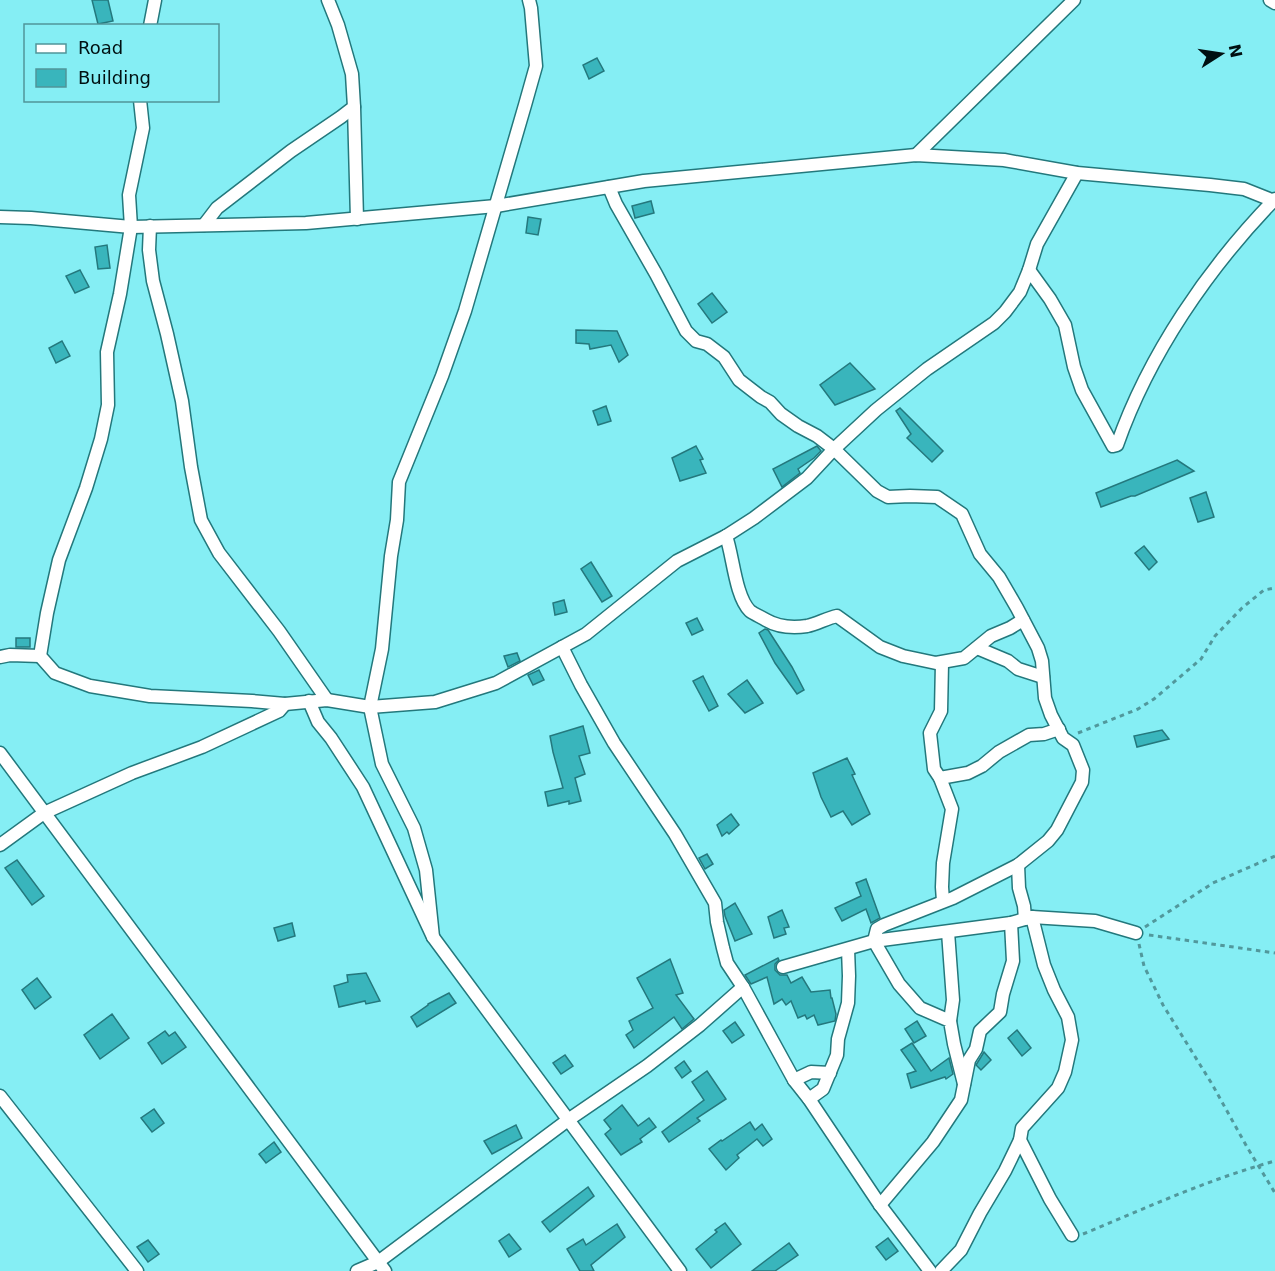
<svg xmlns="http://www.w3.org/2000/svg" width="1275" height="1271" font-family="'DejaVu Sans',sans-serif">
<rect width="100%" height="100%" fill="#85eef4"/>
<g fill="#39b5bc" stroke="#24787d" stroke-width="1.5">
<polygon points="92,0 108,0 113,21 98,24"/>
<polygon points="597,58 604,71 589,79 583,65"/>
<polygon points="651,201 654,213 635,218 632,206"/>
<polygon points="528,217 541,219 538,235 526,233"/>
<polygon points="107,245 110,268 98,269 95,247"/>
<polygon points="80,270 89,287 75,293 66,276"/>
<polygon points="712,293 727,312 712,323 698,304"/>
<polygon points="576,330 617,331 628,355 619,362 611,345 590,349 589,344 576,343"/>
<polygon points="62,341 70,356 56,363 49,348"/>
<polygon points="850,363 875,389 835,405 820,385"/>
<polygon points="606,406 611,421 598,425 593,411"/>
<polygon points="900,408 943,451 932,462 907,438 911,434 896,411"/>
<polygon points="696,446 703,459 700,460 706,473 680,481 672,458"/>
<polygon points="817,446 821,451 814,458 798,469 800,473 782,487 773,469"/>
<polygon points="1177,460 1194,471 1135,496 1131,496 1101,507 1096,493"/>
<polygon points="1206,492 1214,517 1198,522 1190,498"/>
<polygon points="1144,546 1157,562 1149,570 1135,553"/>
<polygon points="591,562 612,596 602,602 581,569"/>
<polygon points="564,600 567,612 555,615 553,603"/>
<polygon points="697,618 703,630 692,635 686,623"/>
<polygon points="765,629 768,630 792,667 804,690 797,694 775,663 759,633"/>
<rect x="16" y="638" width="14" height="9"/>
<polygon points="517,653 520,661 508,667 504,656"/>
<polygon points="539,670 544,680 533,685 528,675"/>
<polygon points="703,676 718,706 709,711 693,681"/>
<polygon points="747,680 763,703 745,713 728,694"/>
<polygon points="583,726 590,753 579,756 585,774 575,778 581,801 569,804 569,801 548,806 545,792 563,788 553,752 550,736"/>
<polygon points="1162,730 1169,739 1137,747 1134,736"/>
<polygon points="847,758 855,774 852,775 870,814 852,825 843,811 831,817 821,797 813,773"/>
<polygon points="731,814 739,825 729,834 727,832 722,836 717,825"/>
<polygon points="707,854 713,864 705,869 699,858"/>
<polygon points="17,860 44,896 32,905 5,868"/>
<polygon points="866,879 880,918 871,923 866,909 842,921 835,908 861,896 856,883"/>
<polygon points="735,903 752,934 735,941 725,916 724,910"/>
<polygon points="782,910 789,927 784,928 786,934 774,938 768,917"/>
<polygon points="292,923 295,936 278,941 274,928"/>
<polygon points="778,958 779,960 775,964 775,970 780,975 787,975 791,983 802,977 811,992 830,990 831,998 832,998 836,1014 835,1021 818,1025 814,1015 807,1019 805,1015 798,1018 791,1001 786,1005 782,999 774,1004 767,977 751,984 745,975"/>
<polygon points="670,959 683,993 676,995 694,1019 682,1029 674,1017 634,1048 626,1035 633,1030 629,1021 653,1008 637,978"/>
<polygon points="366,973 380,1001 366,1004 365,1001 339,1007 334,986 348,982 347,975"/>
<polygon points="37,978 51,997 35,1009 22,990"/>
<polygon points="449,993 456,1003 417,1027 411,1017 428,1005 428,1004"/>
<polygon points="112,1014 129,1038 100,1059 84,1035"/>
<polygon points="917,1021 926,1036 914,1043 905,1029"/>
<polygon points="735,1022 744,1035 732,1043 723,1031"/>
<polygon points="1017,1030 1031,1048 1022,1056 1008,1038"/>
<polygon points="165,1031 169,1036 175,1032 186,1047 162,1064 148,1043"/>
<polygon points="912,1043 931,1071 949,1058 953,1074 946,1079 945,1077 911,1088 907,1074 916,1071 901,1050"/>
<polygon points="984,1052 991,1060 981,1070 976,1065"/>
<polygon points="565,1055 573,1066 561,1074 553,1063"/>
<polygon points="684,1061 691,1071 682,1078 675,1068"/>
<polygon points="707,1071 726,1099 697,1118 700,1121 669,1142 662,1132 704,1100 692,1082"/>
<polygon points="622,1105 638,1126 649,1118 656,1127 640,1139 642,1142 621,1155 605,1134 611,1129 604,1120"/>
<polygon points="154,1109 164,1123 152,1132 141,1118"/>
<polygon points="750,1122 755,1130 762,1124 772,1139 763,1146 757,1139 737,1155 739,1158 726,1170 709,1149 721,1140 722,1141"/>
<polygon points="516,1125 522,1138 492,1154 484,1141"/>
<polygon points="274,1142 281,1152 266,1163 259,1154"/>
<polygon points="588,1187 594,1196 550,1232 542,1222"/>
<polygon points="725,1223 741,1244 711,1268 696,1249 717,1232 715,1230"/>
<polygon points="617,1224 625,1237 591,1265 594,1271 580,1271 567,1249 583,1239 586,1245"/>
<polygon points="509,1234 521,1249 509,1257 499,1241"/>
<polygon points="888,1238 898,1251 886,1260 876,1247"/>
<polygon points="148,1240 159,1254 148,1262 137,1247"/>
<polygon points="789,1243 798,1255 775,1271 752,1271"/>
</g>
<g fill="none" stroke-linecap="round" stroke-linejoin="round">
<g stroke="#23787c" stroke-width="15">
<g id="minor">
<polyline points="1270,0 1275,3"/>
<polyline points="150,26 155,0"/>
<path d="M140 100 143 128 129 195 131 227 120 294 107 352 108 405 101 439 86 488 59 560 47 613 40 656 55 673 90 686 150 696 252 701 285 704 327 700 370 707 435 702 496 683 586 634 677 561 726 536 754 518 807 478 834 449 876 410 927 369 994 323 1005 312 1020 292 1029 270 1050 299 1065 325 1074 367 1082 390 1113 446 1117 445C1149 354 1208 268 1275 199"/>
<polyline points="354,107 357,219"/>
<polyline points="916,155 1074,0"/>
<polyline points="609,187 616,204 656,274 686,331 696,341 707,344 724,357 739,380 761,397 770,402 781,414 798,426 817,436 834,449 877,491 888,497 910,496 937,497 962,514 980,554 999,577 1017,608 1038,648 1042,661 1045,698 1051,715 1063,738 1073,745 1083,770 1082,782 1057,830 1048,841 1018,865 953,898 884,925 877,929 874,941 899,984 920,1008 950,1021 954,1044 964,1084"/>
<polyline points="0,217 31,218 131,227 306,223 496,206 644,181 916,155 1004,160 1077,173 1210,185 1244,189 1274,201"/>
<polyline points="204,225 217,208 291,151 341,117 354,107 352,74 338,25 328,0"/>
<polyline points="150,226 149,250 153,281 167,334 182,401 191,467 201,520 219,553 279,631 327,700"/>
<polyline points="1029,270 1037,244 1077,173"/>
<path d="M726 536C733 555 735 596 750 611 754 614 761 617 766 620 778 627 793 628 807 626 817 624 827 618 837 616L880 647 903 656 936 663 964 658 991 636 1010 628 1023 620"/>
<polyline points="562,647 581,685 614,743 675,834 715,903 717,922 723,948 727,963 743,987 794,1080 809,1099 880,1205 930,1271"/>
<polyline points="977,648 1008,661 1018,669 1043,677"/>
<polyline points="0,657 10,655 40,656"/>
<polyline points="942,663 941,711 930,733 934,769 940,778 952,809 943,863 942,887 943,901"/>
<polyline points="309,701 318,722 331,738 363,787 433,937 680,1271"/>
<polyline points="0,753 385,1271"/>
<polyline points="940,778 968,773 982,766 999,752 1029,735 1044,734 1059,729"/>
<polyline points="0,845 44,813 132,773 202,747 279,711 285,704"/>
<polyline points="1018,865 1019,888 1024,906 1025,919"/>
<polyline points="1032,917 1044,965 1054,990 1068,1017 1072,1040 1065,1072 1058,1088 1022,1128 1020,1140 1050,1199 1072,1235"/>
<polyline points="948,932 953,1000 950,1021"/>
<polyline points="433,937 426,870 414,828 382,764 370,707 382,649 391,556 397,520 399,482 442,376 465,311 525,105 536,66 531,8 529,0"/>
<polyline points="783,967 874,941 1011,923 1032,917 1095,921 1136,933"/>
<polyline points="794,1080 811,1072 830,1073"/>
<polyline points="0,1096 137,1271"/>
<polyline points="809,1099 823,1089 837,1055 838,1039 848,1003 849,976 848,949"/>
<polyline points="880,1205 933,1142 961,1100 969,1060 976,1049 980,1031 1000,1012 1003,994 1013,961 1011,923"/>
<polyline points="357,1271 378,1262 568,1120 647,1066 700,1025 743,987"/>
<polyline points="941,1271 961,1250 980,1213 1005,1171 1020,1140"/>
</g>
</g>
<g stroke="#51989c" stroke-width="3" stroke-dasharray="4.5 4.5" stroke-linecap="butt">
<polyline points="1078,733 1138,709 1154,699 1201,659 1215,636 1242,608 1264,590 1275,588"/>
<polyline points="1145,927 1213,883 1275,856"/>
<polyline points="1149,935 1275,953"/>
<polyline points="1139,944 1144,966 1163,1005 1212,1084 1247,1147 1275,1193"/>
<path d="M1083 1234C1146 1208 1209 1179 1275 1161"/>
</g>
<use href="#minor" stroke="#fff" stroke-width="12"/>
</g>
<rect x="24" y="24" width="195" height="78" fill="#85eef4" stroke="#509599" stroke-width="1.5"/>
<rect x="36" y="44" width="30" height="9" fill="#ffffff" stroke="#509599" stroke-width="1.5"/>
<text x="78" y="54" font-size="18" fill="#001011">Road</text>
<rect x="36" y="69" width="30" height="18" fill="#39b5bc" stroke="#509599" stroke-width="1.5"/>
<text x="78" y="84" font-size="18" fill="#001011">Building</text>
<g transform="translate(1221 54) rotate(78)" stroke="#85eef4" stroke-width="4.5" paint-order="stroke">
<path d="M0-4.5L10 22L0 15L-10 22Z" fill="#001011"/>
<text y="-9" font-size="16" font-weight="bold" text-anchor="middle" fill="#001011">N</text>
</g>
</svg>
